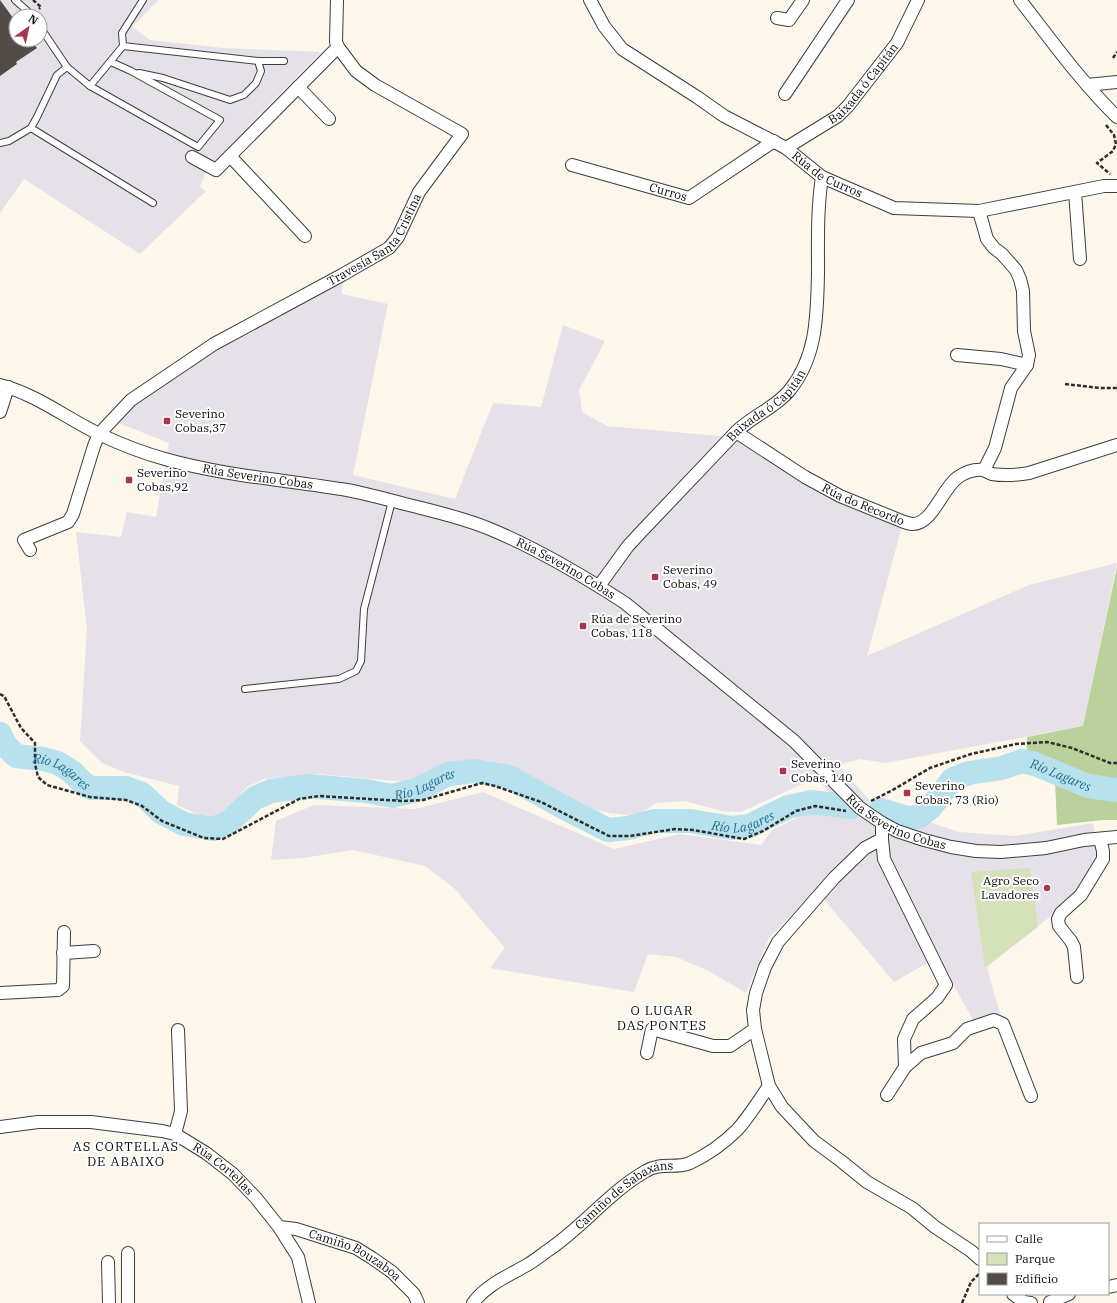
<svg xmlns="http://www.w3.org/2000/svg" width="1117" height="1303" font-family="'IBM Plex Serif',serif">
<rect width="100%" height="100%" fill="#fcf6eb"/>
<g fill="#e6e0e9" fill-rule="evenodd">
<path d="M0 0H159L132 27 150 40 223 48 321 52 208 167 200 187 206 191 140 254 24 179 0 213ZM16 16H40V40H16Z"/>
<polygon points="343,279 342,294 388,304 353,475 455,499 493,403 541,407 563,325 605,341 579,390 582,412 607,426 741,438 902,526 867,656 1029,585 1117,563 1083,726 885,763 860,759 838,765 873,804 895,818 906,820 917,818 959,832 1015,836 1093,823 1099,859 1076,896 987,967 1001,1018 977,1027 938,957 894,982 816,890 769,938 746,993 707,970 676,957 648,954 634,992 490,968 505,948 455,889 425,866 353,850 303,858 271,860 276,821 314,805 415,809 483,792 614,849 680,834 761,845 772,830 816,809 851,817 852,815 816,778 741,812 722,811 684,801 657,803 635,816 608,813 575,804 533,779 491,763 457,762 406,782 319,774 264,779 247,787 224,815 204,817 177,805 179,786 124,772 102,763 80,741 87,629 76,532 121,537 127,512 156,517 169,443 116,422 136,400 203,354"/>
</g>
<polygon fill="#d5e2b9" points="1030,868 1038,927 985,967 971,872"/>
<polygon fill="#bbd19b" points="1117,567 1117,820 1103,820 1057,825 1055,781 1026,774 1027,737 1083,726"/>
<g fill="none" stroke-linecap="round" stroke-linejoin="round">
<g stroke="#b6e1ed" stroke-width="24">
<path id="s1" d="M0 734 6 746 16 756 43 759 58 763 72 772 82 782 90 788H126L142 794 161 812 184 824 213 829 228 823 255 798 271 791 309 786 366 791 392 796 417 790 448 774 474 771 509 777 563 807 608 830 628 828 654 821H690L732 828 749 826 788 807 812 802 851 807"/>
<path id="s2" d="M881 810 907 818 918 817 930 808 953 779 969 773 1002 768 1022 761 1035 764 1088 786 1117 790"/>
</g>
</g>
<polygon fill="#524b48" points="0,0 16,22 16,40 31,40 37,48 16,62 17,64 0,76"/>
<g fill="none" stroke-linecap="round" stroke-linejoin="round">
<g stroke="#3e3e3e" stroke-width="8">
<g id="service">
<polyline points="15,0 33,16"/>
<polyline points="40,27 67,67 90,86 198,147 220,120 131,71 111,62"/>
<polyline points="123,46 122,33 143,0"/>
<polyline points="139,73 163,78 230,100 244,95 256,83 261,71 258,61"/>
<polyline points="90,86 123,46 258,61 284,61"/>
<polyline points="31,128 153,203"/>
<polyline points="0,143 9,141 31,128 37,117 57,75 67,67"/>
<polyline points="245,689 339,679 356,671 361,661 364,609 392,501"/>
</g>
</g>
<g stroke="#3e3e3e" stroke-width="14">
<g id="minor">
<path id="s3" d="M590 0 604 26 622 49 697 97 724 116 786 148 822 177 894 208 979 211 1104 186H1117"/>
<path d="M1020 0C1051 40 1081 82 1117 117"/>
<polyline points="777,18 789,20 803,0"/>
<polyline points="1087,85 1117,82"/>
<polyline points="298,87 329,119"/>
<polyline points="785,94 848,0"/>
<path id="s4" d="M786 148 838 116 848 106 897 43 918 0"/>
<polyline points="230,156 305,236"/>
<polyline points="192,157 216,170 338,47"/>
<path id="s5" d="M572 165 689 198 774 141"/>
<polyline points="1075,192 1080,259"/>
<polyline points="979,211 987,239 994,248 1002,254 1016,270 1020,279 1023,291 1024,331 1029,355 1027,365 1011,388 995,448 984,470"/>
<polyline points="957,355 1001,359 1027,365"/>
<path id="s6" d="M0 385C36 394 66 418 99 434 120 444 143 453 165 459 225 476 287 480 347 490 368 494 389 500 409 505 437 512 464 518 490 529 538 549 582 575 625 603L794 741 860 808 882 823 897 831 924 840 951 847 976 851 1001 852 1046 848 1084 840 1117 837"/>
<polyline points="0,412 8,387"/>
<path id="s7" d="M736 432 805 477 840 496 904 522C907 523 910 524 913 524 932 524 943 488 957 478 964 473 974 469 983 470 986 471 989 473 992 474 1004 476 1017 475 1029 473L1117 445"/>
<path id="s8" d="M30 550 24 540 68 522 73 514 94 446 99 434 131 400 214 344 342 275 389 248 398 237 419 192 462 134 375 85 356 71 338 47 336 42 337 0"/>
<path id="s9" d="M599 586 628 546 641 532 736 432C752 416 775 408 789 391 817 357 817 316 818 274 818 242 817 209 822 177"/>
<polyline points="882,823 882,839 865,848 834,878 778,942 765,967 756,993 753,1010 755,1029 769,1086 782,1107 814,1141 841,1161 867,1182 912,1208 935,1227 971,1251 980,1259"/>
<polyline points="882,839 884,859 946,985 937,998 913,1019 904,1039 905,1067 887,1095"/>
<polyline points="63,953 94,951"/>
<polyline points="1077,977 1074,947 1071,941 1059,926 1058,919 1061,913 1081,895 1103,859 1103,851 1100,839"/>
<polyline points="0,993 58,990 63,986 64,932"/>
<polyline points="647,1053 652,1029 713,1046 730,1046 755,1029"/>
<polyline points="905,1067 921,1053 953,1043 967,1029 994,1020 1003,1024 1031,1096"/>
<path id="s10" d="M0 1127 38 1122H91L162 1131 175 1134 206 1153 233 1174 256 1198 279 1227 298 1257 309 1303"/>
<polyline points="175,1134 181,1111 178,1030"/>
<path id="s11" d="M279 1227 296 1229 356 1248 372 1258 392 1272 414 1294 418 1303"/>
<polyline points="128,1253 128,1303"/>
<polyline points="108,1262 109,1303"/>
<polyline points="1108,1287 1117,1285"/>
<polyline points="1013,1294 1024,1302 1031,1303"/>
<polyline points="1050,1302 1069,1294"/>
<path id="s12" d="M473 1303C486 1285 508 1276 527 1265 534 1261 540 1256 547 1251 582 1228 609 1192 646 1171 660 1162 676 1169 690 1163 707 1155 724 1143 737 1130 749 1117 759 1100 769 1086"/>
</g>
</g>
<g stroke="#2d2d2d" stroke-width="2.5" stroke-dasharray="4 2" stroke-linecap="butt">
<polyline points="33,0 41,7 39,9"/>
<polyline points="1113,58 1117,52"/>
<polyline points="1106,125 1114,135 1116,144 1113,151 1097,163 1110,174"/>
<polyline points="1065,384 1100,388 1117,388"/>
<polyline points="0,694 4,696 21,728 35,743 35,764 38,777 47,785 90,797 126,800 142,806 162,821 204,838 223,839 299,799 319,796 403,801 423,800 482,783 495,786 541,802 609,836 630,836 675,829 693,830 744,839 763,831 796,811 815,806 846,811"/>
<polyline points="871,801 891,791 930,768 971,754 1016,744 1047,742 1072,748 1110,763 1117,763"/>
<polyline points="962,1303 971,1282 980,1273"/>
</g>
<use href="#service" stroke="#fff" stroke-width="6"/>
<use href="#minor" stroke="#fff" stroke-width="12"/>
</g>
<g fill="#a8354d" stroke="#fff" stroke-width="1.5">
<rect x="163" y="417" width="8" height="8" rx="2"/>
<rect x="125" y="476" width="8" height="8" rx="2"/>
<rect x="651" y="573" width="8" height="8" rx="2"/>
<rect x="579" y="622" width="8" height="8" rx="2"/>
<rect x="779" y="767" width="8" height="8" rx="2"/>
<rect x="903" y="789" width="8" height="8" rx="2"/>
<circle cx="1047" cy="888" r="4"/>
</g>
<g text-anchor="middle" stroke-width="4" stroke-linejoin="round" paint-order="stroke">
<g font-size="12" fill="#0b0b0b" stroke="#fff">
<text dy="4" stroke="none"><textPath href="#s4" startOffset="102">Baixada ó Capitán</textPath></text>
<text dy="4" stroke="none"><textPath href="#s3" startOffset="300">Rúa de Curros</textPath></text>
<text dy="4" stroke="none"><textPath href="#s5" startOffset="100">Curros</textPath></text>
<text dy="4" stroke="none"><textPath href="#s8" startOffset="495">Travesía Santa Cristina</textPath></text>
<text dy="4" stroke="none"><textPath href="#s9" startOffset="247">Baixada ó Capitán</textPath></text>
<text dy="4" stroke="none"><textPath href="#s6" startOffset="276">Rúa Severino Cobas</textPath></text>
<text dy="4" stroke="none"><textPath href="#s7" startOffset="147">Rúa do Recordo</textPath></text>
<text dy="4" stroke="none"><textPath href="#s6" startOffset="600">Rúa Severino Cobas</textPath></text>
<text dy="4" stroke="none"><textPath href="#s6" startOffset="1020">Rúa Severino Cobas</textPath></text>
<text dy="4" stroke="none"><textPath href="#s10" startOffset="236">Rúa Cortellas</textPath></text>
<text dy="4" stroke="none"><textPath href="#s12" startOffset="188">Camiño de Sabaxáns</textPath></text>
<text dy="4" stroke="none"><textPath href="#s11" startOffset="82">Camiño Bouzaboa</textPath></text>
</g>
<g font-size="12" fill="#0b0b0b" stroke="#fff" text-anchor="start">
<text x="175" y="418">Severino<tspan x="175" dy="14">Cobas,37</tspan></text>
<text x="137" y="477">Severino<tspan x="137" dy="14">Cobas,92</tspan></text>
<text x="663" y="574">Severino<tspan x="663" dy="14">Cobas, 49</tspan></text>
<text x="591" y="623">Rúa de Severino<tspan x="591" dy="14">Cobas, 118</tspan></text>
<text x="791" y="768">Severino<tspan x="791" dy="14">Cobas, 140</tspan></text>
<text x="915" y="790">Severino<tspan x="915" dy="14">Cobas, 73 (Rio)</tspan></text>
<text x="1039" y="885" text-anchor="end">Agro Seco<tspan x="1039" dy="14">Lavadores</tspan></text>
</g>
<g font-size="13" font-style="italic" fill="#256f8c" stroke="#fff">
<text dy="5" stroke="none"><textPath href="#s1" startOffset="77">Río Lagares</textPath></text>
<text dy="5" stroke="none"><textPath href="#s2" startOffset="203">Río Lagares</textPath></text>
<text dy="5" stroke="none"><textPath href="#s1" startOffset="473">Río Lagares</textPath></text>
<text dy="5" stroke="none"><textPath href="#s1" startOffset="810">Río Lagares</textPath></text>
</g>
<g font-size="13" letter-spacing="1" fill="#0b0b0b" stroke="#fff">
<text x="662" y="1015">O LUGAR<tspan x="662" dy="15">DAS PONTES</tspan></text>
<text x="126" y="1151">AS CORTELLAS<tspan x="126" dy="15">DE ABAIXO</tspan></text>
</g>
</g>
<rect x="979" y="1223" width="130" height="72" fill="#ffffff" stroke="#9d9d9d"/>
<rect x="987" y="1236" width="20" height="6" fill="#ffffff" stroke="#9d9d9d"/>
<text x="1015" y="1243" font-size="12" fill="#0b0b0b">Calle</text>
<rect x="987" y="1253" width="20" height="12" fill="#d5e2b9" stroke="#9d9d9d"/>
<text x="1015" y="1263" font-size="12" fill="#0b0b0b">Parque</text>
<rect x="987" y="1273" width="20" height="12" fill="#524b48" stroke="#9d9d9d"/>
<text x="1015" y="1283" font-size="12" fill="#0b0b0b">Edificio</text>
<g transform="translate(28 28) rotate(33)"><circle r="19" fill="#ffffff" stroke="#9d9d9d"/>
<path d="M0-3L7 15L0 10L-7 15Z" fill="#a8354d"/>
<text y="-6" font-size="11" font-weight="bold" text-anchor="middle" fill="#0b0b0b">N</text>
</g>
</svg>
